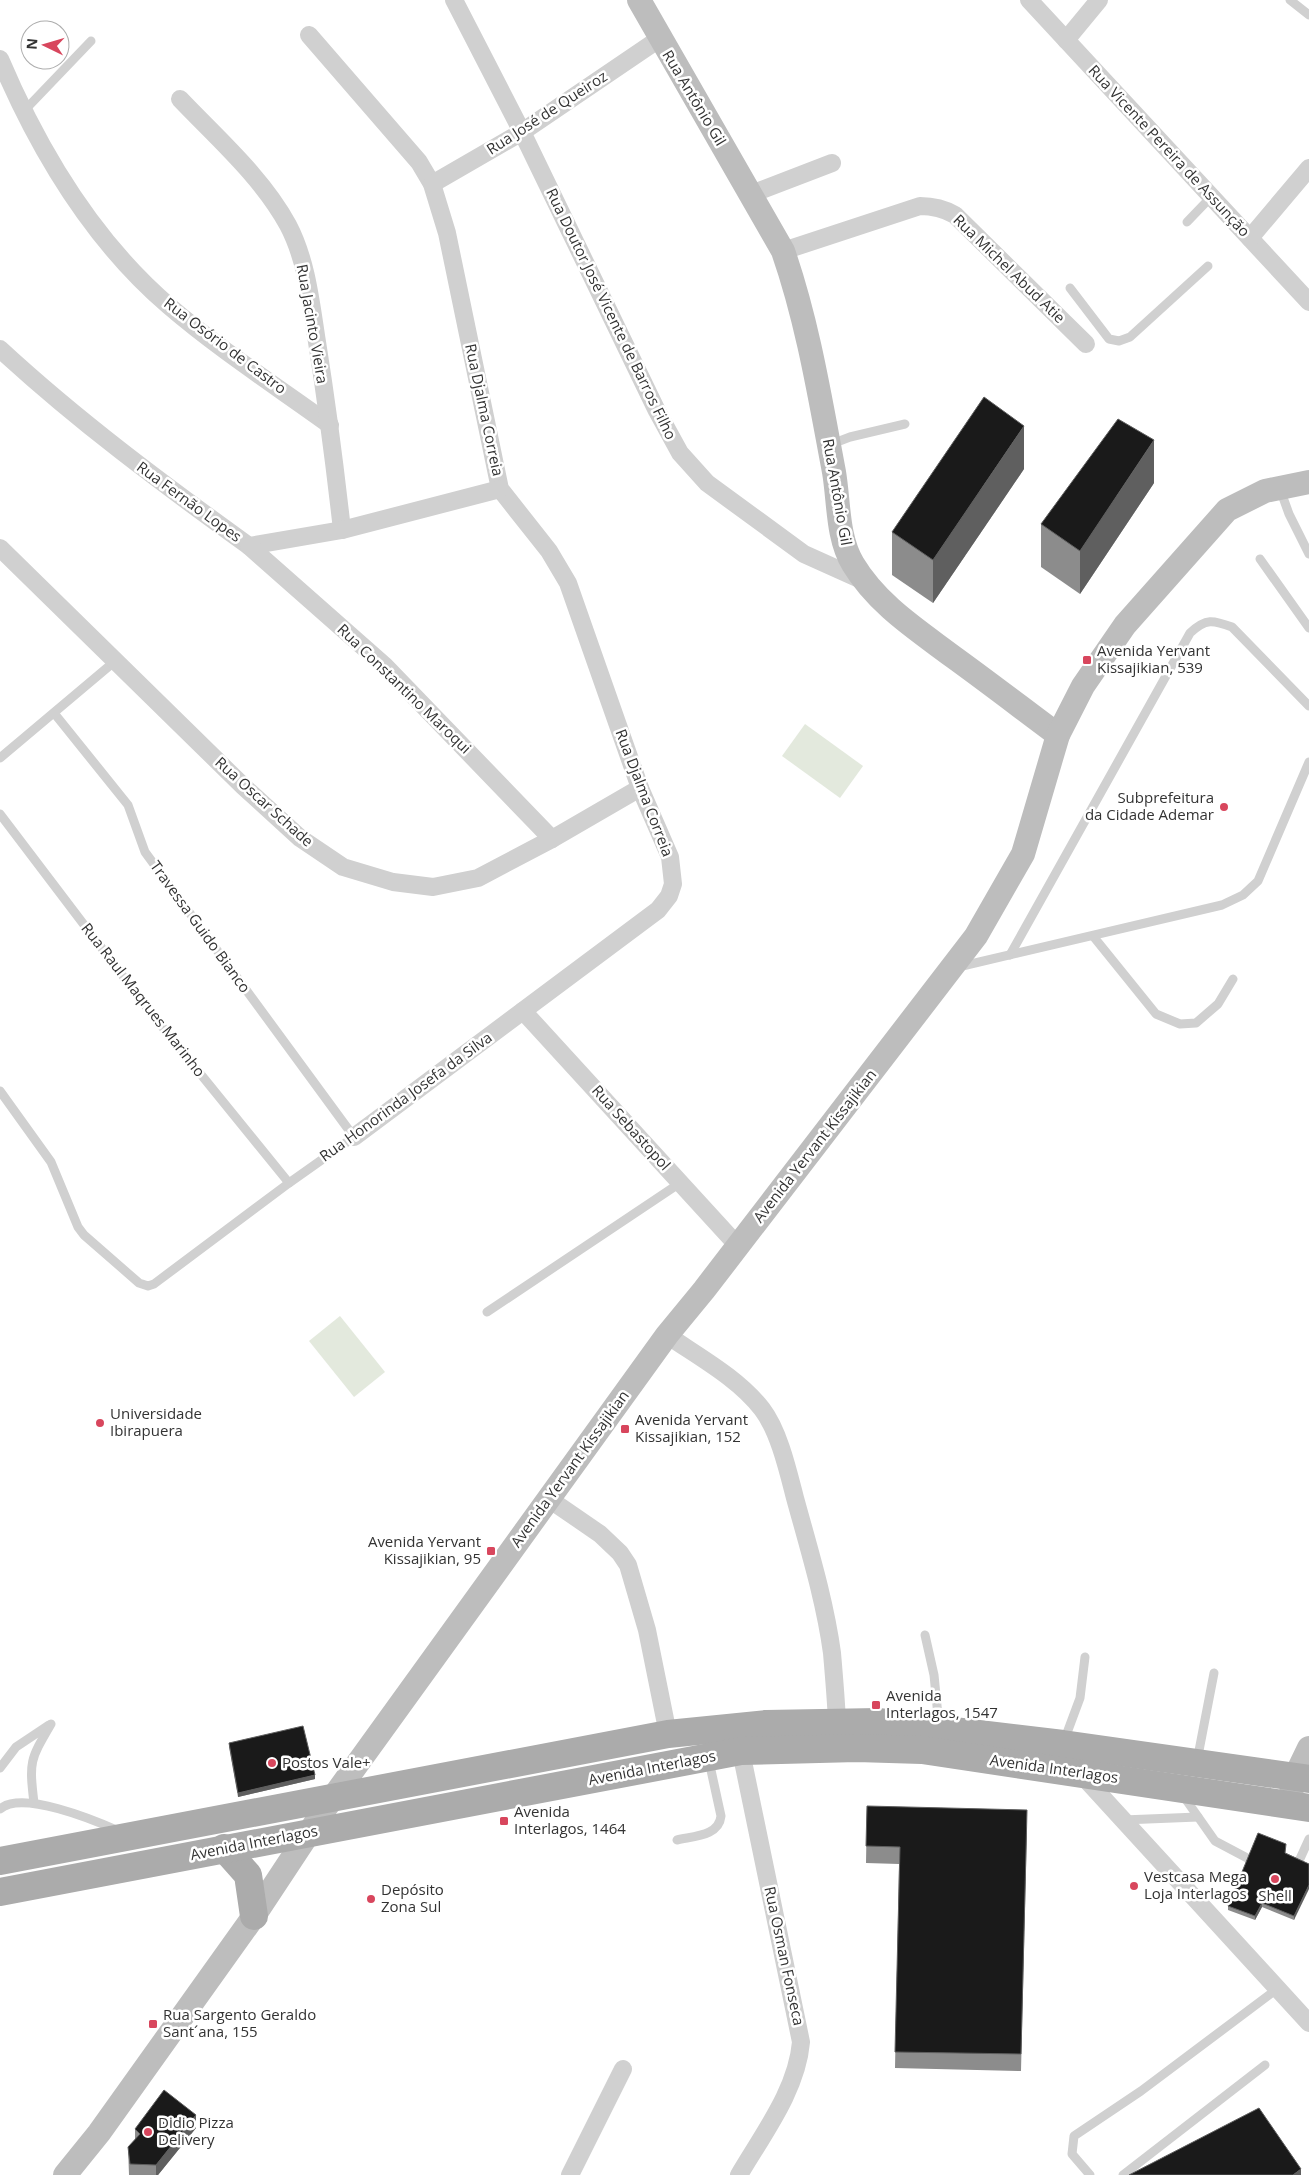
<svg xmlns="http://www.w3.org/2000/svg" width="1309" height="2175" font-family="'Open Sans',sans-serif">
<rect width="100%" height="100%" fill="#fff"/>
<g fill="#e3e9dd">
<polygon points="805,724 863,766 840,798 782,756"/>
<polygon points="340,1316 385,1372 354,1397 309,1341"/>
</g>
<g fill="none" stroke-linecap="round" stroke-linejoin="round">
<g stroke="#d0d0d0" stroke-width="9">
<polyline points="1290,0 1309,15"/>
<polyline points="23,112 91,41"/>
<polyline points="1187,222 1211,197"/>
<polyline points="1070,288 1109,339 1119,341 1130,337 1208,266"/>
<polyline points="829,445 850,437 905,424"/>
<polyline points="1280,489 1289,514 1309,554"/>
<polyline points="1260,559 1309,628"/>
<polyline points="0,758 114,662"/>
<polyline points="0,814 151,1013 289,1183"/>
<polyline points="1093,936 1156,1014 1180,1024 1196,1023 1218,1004 1233,979"/>
<path d="M1010 955 1190 633C1206 618 1213 620 1232 627L1309 706"/>
<polyline points="958,967 1222,905 1243,895 1258,881 1309,762"/>
<polyline points="0,1091 51,1162 78,1227 84,1235 139,1283 148,1286 154,1284 289,1183 354,1137 145,852 128,805 54,713"/>
<polyline points="487,1312 680,1183"/>
<polyline points="925,1635 934,1675 939,1726"/>
<polyline points="1064,1741 1080,1698 1085,1657"/>
<polyline points="1197,1761 1214,1673"/>
<polyline points="0,1768 16,1747 49,1725"/>
<polyline points="1182,1794 1215,1841 1249,1859"/>
<path d="M34 1803C29 1761 30 1760 51 1724"/>
<path d="M0 1809C22 1790 94 1820 119 1831"/>
<polyline points="1123,1820 1198,1817"/>
<path d="M677 1840C694 1836 719 1836 721 1816L709 1761"/>
<polyline points="1298,1863 1309,1839"/>
<polyline points="1090,2175 1072,2154 1074,2136 1141,2091 1277,1989"/>
<polyline points="1123,2175 1265,2065"/>
</g>
<g stroke="#d0d0d0" stroke-width="18">
<polyline points="454,0 522,132 657,411 680,453 707,483 804,554 864,581"/>
<polyline points="1029,0 1309,302"/>
<polyline points="309,35 419,162 432,184 447,233 500,489 549,551 568,583 640,788 670,857 673,884 669,896 658,910 354,1137"/>
<polyline points="1066,40 1099,0"/>
<path d="M0 59C39 151 92 240 169 306 219 349 276 386 330 425"/>
<path d="M180 99C217 138 262 177 288 225 307 261 311 304 317 342 327 405 335 467 342 530"/>
<polyline points="432,184 522,132 659,39"/>
<polyline points="751,194 832,163"/>
<polyline points="1250,238 1309,168"/>
<path d="M783 251 920 206C933 206 943 208 955 215L1086 344"/>
<path d="M0 349C78 421 163 484 249 546L342 530 500 489"/>
<polyline points="249,546 385,666 552,839"/>
<polyline points="0,548 243,786 300,838 343,867 393,882 433,887 478,878 552,839 640,788"/>
<polyline points="523,1011 738,1246"/>
<path d="M667 1335C699 1357 738 1378 762 1409 779 1431 788 1471 795 1498 809 1549 825 1601 832 1653 834 1676 836 1699 837 1722"/>
<polyline points="549,1499 600,1534 620,1553 628,1565 647,1630 668,1734"/>
<path d="M739 1742 801 2042C797 2090 763 2134 739 2175"/>
<polyline points="1080,1773 1309,2023"/>
<polyline points="570,2175 623,2069"/>
</g>
<g stroke="#bdbdbd" stroke-width="24">
<path d="M639 0 783 251C808 323 820 398 834 472 839 501 837 538 853 564 877 604 916 629 952 656 988 682 1023 709 1058 735"/>
<polyline points="1291,1793 1295,1777 1309,1748"/>
<polyline points="65,2175 99,2133 254,1916 324,1810 667,1335 704,1290 976,936 1023,854 1058,735 1083,686 1125,625 1227,510 1265,491 1309,482"/>
</g>
<g stroke="#ababab" stroke-width="28">
<polyline points="224,1848 248,1875 254,1916"/>
<polyline points="0,1861 668,1734 766,1724 878,1722 1063,1744 1309,1779"/>
<polyline points="0,1892 741,1751 857,1748 922,1750 1309,1808"/>
</g>
</g>
<g fill="#8c8c8c">
<polygon points="1024,469 933,603 892,575 892,532"/>
<polygon points="1154,483 1080,594 1041,567 1041,524"/>
<polygon points="229,1743 315,1779 238,1797 229,1747"/>
<polygon points="867,1806 1027,1827 1021,2071 895,2068 899,1864 866,1863"/>
<polygon points="1286,1853 1309,1864 1294,1920 1262,1907 1255,1920 1228,1910 1228,1906"/>
<polygon points="196,2128 158,2175 129,2175 128,2147 135,2140 135,2129"/>
</g>
<g fill="#5f5f5f">
<polygon points="1024,426 1024,469 933,603 933,560"/>
<polygon points="1154,440 1154,483 1080,594 1080,551"/>
<polygon points="315,1775 315,1779 238,1797 238,1793"/>
<polygon points="1309,1885 1309,1889 1294,1920 1294,1916"/>
<polygon points="1262,1903 1262,1907 1255,1920 1255,1916"/>
<polygon points="196,2115 196,2128 158,2175 156,2175 156,2165"/>
<polygon points="1301,2169 1301,2175 1293,2175"/>
</g>
<g fill="#1a1a1a" stroke="#5f5f5f">
<polygon points="984,397 1024,426 933,560 892,532"/>
<polygon points="1118,419 1154,440 1080,551 1041,524"/>
<polygon points="303,1726 315,1775 238,1793 229,1743"/>
<polygon points="867,1806 1027,1810 1021,2054 895,2052 900,1847 866,1846"/>
<polygon points="1258,1833 1286,1844 1285,1853 1309,1864 1309,1885 1294,1916 1262,1903 1255,1916 1228,1906"/>
<polygon points="164,2090 196,2115 156,2165 130,2164 128,2147 140,2134 135,2129"/>
<polygon points="1259,2108 1301,2169 1293,2175 1129,2175"/>
</g>
<g fill="#d8465d" stroke="#fff" stroke-width="2">
<rect x="1082" y="655" width="10" height="10" rx="2.5"/>
<circle cx="1224" cy="807" r="5"/>
<circle cx="100" cy="1423" r="5"/>
<rect x="620" y="1424" width="10" height="10" rx="2.5"/>
<rect x="486" y="1546" width="10" height="10" rx="2.5"/>
<rect x="871" y="1700" width="10" height="10" rx="2.5"/>
<circle cx="272" cy="1763" r="5"/>
<rect x="499" y="1816" width="10" height="10" rx="2.5"/>
<circle cx="1275" cy="1879" r="5"/>
<circle cx="1134" cy="1886" r="5"/>
<circle cx="371" cy="1899" r="5"/>
<rect x="148" y="2019" width="10" height="10" rx="2.5"/>
<circle cx="148" cy="2132" r="5"/>
</g>
<g text-anchor="middle" stroke-width="5" stroke-linejoin="round" paint-order="stroke">
<g font-size="15" fill="#333" stroke="#fff">
<text transform="translate(694 98) rotate(59)" y="5">Rua Antônio Gil</text>
<text transform="translate(547 113) rotate(-33)" y="5">Rua José de Queiroz</text>
<text transform="translate(1169 151) rotate(47)" y="5">Rua Vicente Pereira de Assunção</text>
<text transform="translate(1009 269) rotate(44)" y="5">Rua Michel Abud Atie</text>
<text transform="translate(611 314) rotate(64)" y="5">Rua Doutor José Vicente de Barros Filho</text>
<text transform="translate(312 324) rotate(80)" y="5">Rua Jacinto Vieira</text>
<text transform="translate(225 346) rotate(37)" y="5">Rua Osório de Castro</text>
<text transform="translate(484 410) rotate(78)" y="5">Rua Djalma Correia</text>
<text transform="translate(837 492) rotate(80)" y="5">Rua Antônio Gil</text>
<text transform="translate(189 502) rotate(36)" y="5">Rua Fernão Lopes</text>
<text transform="translate(404 689) rotate(44)" y="5">Rua Constantino Maroqui</text>
<text transform="translate(644 793) rotate(69)" y="5">Rua Djalma Correia</text>
<text transform="translate(264 802) rotate(42)" y="5">Rua Oscar Schade</text>
<text transform="translate(200 927) rotate(54)" y="5">Travessa Guido Bianco</text>
<text transform="translate(143 1000) rotate(52)" y="5">Rua Raul Maqrues Marinho</text>
<text transform="translate(406 1097) rotate(-36)" y="5">Rua Honorinda Josefa da Silva</text>
<text transform="translate(631 1128) rotate(48)" y="5">Rua Sebastopol</text>
<text transform="translate(815 1146) rotate(-52)" y="5">Avenida Yervant Kissajikian</text>
<text transform="translate(570 1469) rotate(-54)" y="5">Avenida Yervant Kissajikian</text>
<text transform="translate(652 1768) rotate(-11)" y="5">Avenida Interlagos</text>
<text transform="translate(1054 1769) rotate(8)" y="5">Avenida Interlagos</text>
<text transform="translate(254 1843) rotate(-11)" y="5">Avenida Interlagos</text>
<text transform="translate(784 1956) rotate(78)" y="5">Rua Osman Fonseca</text>
</g>
<g font-size="15" fill="#333" stroke="#fff" text-anchor="start">
<text x="1097" y="656">Avenida Yervant<tspan x="1097" dy="17">Kissajikian, 539</tspan></text>
<text x="1214" y="803" text-anchor="end">Subprefeitura<tspan x="1214" dy="17">da Cidade Ademar</tspan></text>
<text x="110" y="1419">Universidade<tspan x="110" dy="17">Ibirapuera</tspan></text>
<text x="635" y="1425">Avenida Yervant<tspan x="635" dy="17">Kissajikian, 152</tspan></text>
<text x="481" y="1547" text-anchor="end">Avenida Yervant<tspan x="481" dy="17">Kissajikian, 95</tspan></text>
<text x="886" y="1701">Avenida<tspan x="886" dy="17">Interlagos, 1547</tspan></text>
<text x="282" y="1768">Postos Vale+</text>
<text x="514" y="1817">Avenida<tspan x="514" dy="17">Interlagos, 1464</tspan></text>
<text x="1144" y="1882">Vestcasa Mega<tspan x="1144" dy="17">Loja Interlagos</tspan></text>
<text x="381" y="1895">Depósito<tspan x="381" dy="17">Zona Sul</tspan></text>
<text x="1275" y="1901" text-anchor="middle">Shell</text>
<text x="163" y="2020">Rua Sargento Geraldo<tspan x="163" dy="17">Sant´ana, 155</tspan></text>
<text x="158" y="2128">Didio Pizza<tspan x="158" dy="17">Delivery</tspan></text>
</g>
</g>
<g transform="translate(45 45) rotate(275)"><circle r="24" fill="#ffffff" stroke="#adadad"/>
<path d="M0-4L9 19L0 12L-9 19Z" fill="#d8465d"/>
<text y="-8" font-size="14" font-weight="bold" text-anchor="middle" fill="#333333">N</text>
</g>
</svg>
